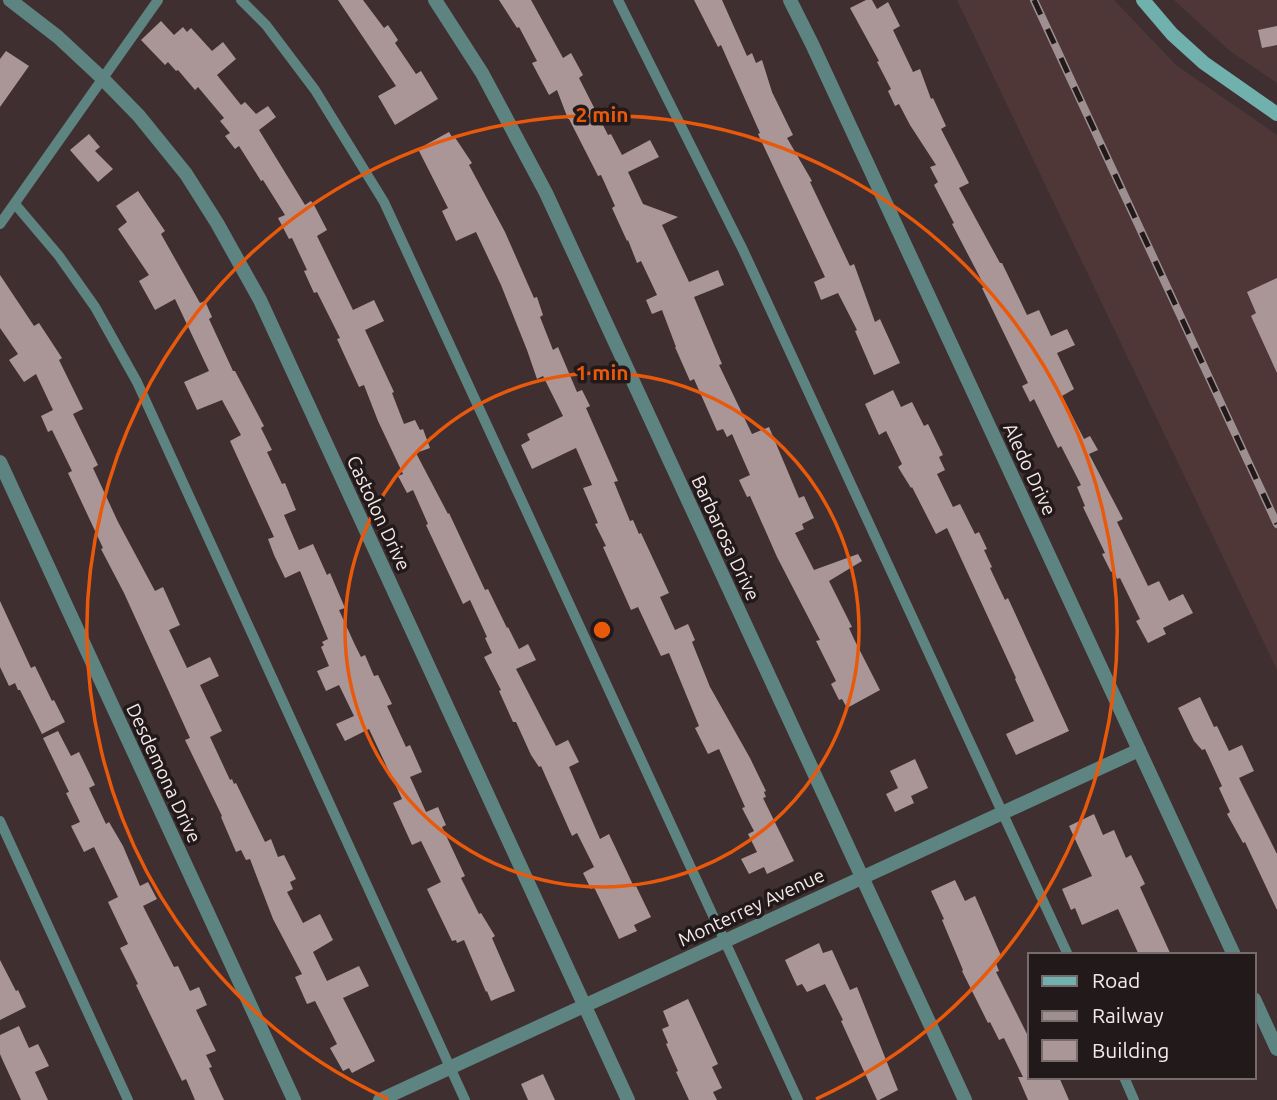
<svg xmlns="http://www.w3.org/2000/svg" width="1277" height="1100" font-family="Ubuntu,sans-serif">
<rect width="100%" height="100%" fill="#402f30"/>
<g fill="#4f3738">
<polygon points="957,0 1114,0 1176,65 1277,135 1277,670"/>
<polygon points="1174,0 1277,0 1277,83 1230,51"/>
</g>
<g fill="#ab9697">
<polygon points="338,0 363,0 384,28 388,25 398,40 395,43 416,74 421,71 438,99 395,125 378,96 396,86"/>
<polygon points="499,0 531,0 563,58 571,53 583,75 579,78 608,135 611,134 622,155 650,140 659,157 628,172 643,204 678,217 662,225 689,282 718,270 724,285 694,297 722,364 719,365 752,434 769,427 799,498 804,496 814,518 802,524 804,529 795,533 814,570 858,554 862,561 829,581 852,627 849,628 854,639 880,690 847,708 842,699 839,700 831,684 836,681 816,641 820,640 777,557 750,496 747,497 739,480 750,475 732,434 727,437 723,429 717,431 694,379 690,381 675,347 676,347 662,310 652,314 646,300 657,295 641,261 637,263 628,240 627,241 612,208 615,206 601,175 598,176 594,168 569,119 568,119 557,90 549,95 532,63 537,61 519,27 517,28"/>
<polygon points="694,0 722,0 747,56 752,53 756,63 762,60 772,92 793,135 787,138 812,181 810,182 850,266 854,264 875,322 880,319 900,363 874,375 855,331 857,330 838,293 821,300 814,282 825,277 758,134 760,133 721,45 718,47"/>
<polygon points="866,0 872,0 877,9 888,2 900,26 893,30 913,72 920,69 931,99 933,98 946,126 941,129 969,183 959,188 1000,263 1002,263 1027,315 1039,310 1051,336 1067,329 1075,345 1057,353 1074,389 1062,396 1084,439 1090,436 1098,450 1089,454 1123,519 1117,522 1148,586 1159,581 1169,601 1183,594 1193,613 1163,628 1166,634 1148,643 1136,621 1140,619 1120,578 1117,579 1114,571 1111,572 1102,554 1105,553 1083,507 1085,506 1077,487 1081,485 1061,446 1058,448 1034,399 1030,402 1022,386 1028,383 982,288 985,287 952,224 954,223 934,185 938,182 930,167 936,165 910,125 899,104 895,106 888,91 891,89 877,62 879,61 850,8"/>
<polygon points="161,21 174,35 183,27 187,32 191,28 212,51 223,42 236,59 217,75 241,105 245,102 256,114 268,106 276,117 259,130 305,205 311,201 314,205 327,230 317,236 353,310 374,300 384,321 365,330 394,392 392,393 404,424 415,420 420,430 423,429 430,448 416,453 448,514 449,513 485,590 488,589 507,628 508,627 519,649 528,644 536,660 516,669 556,746 568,740 579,762 569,767 600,839 609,834 634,887 636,886 651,917 634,925 637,931 619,939 594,887 591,889 583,873 594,867 577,833 572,836 541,766 539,767 531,755 516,722 513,722 499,691 501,690 484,657 492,653 485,638 487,637 470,600 463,604 426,525 428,524 413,490 407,493 398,476 403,474 378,421 364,385 359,387 337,339 340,338 317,292 314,293 304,271 307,270 292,238 289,239 278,218 285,215 263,180 261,181 239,146 235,149 225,136 230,133 220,121 224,118 198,87 195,90 178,70 176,71 168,62 165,65 141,40"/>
<polygon points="1277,26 1277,45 1262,48 1258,30"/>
<polygon points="6,51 29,66 0,107 0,59"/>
<polygon points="449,132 452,137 454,136 472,163 469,165 505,232 534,298 537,297 543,315 540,317 553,350 558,347 577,392 582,390 590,406 586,408 618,481 614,482 630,521 633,520 639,534 641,533 669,593 660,597 675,630 688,624 695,640 692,642 710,687 750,758 766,791 764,792 766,797 763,798 794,861 767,874 764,867 749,874 741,859 757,852 748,834 754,831 742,808 745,807 719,749 708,754 695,728 699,726 669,653 661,656 638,607 631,610 603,547 606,546 595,524 598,523 583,488 592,485 576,448 532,469 521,445 530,440 527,434 563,416 543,376 537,379 527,350 501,285 476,232 456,241 442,211 448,208 418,149"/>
<polygon points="89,134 100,147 95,151 113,169 98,182 70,150"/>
<polygon points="138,191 165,231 161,234 200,303 205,301 212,317 209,319 233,371 235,371 264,426 261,428 272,450 267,452 282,484 285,483 296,510 284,515 299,550 313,544 327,575 330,573 345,608 339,610 355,645 361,657 365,655 374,676 378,675 392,704 387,706 406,747 410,745 422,772 410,777 426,812 438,807 446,825 442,827 465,876 461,878 479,914 481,913 495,936 492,938 515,991 491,1001 487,991 486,992 464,940 457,943 456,940 452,941 427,889 441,882 421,841 412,845 393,803 402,799 369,729 345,741 336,724 354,716 339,685 326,691 317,671 329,666 321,647 324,645 322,642 328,639 300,571 285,578 274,555 268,539 274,537 230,441 241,435 222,400 197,410 184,382 209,371 175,299 155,310 139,281 149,275 118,229 127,222 116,206"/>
<polygon points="0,275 34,326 39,323 62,358 59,360 83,409 73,414 98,465 93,468 118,522 155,591 163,587 180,625 169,630 187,668 210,657 219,676 200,685 222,731 210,737 230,780 232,779 234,784 236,783 265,842 271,839 278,857 284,855 296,879 290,882 293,889 287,892 303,923 320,914 333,940 313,952 327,981 359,966 369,986 343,998 375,1061 352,1073 349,1068 343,1071 330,1048 337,1044 315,1001 307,1004 295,977 302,974 273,919 250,859 246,860 241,850 236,852 221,817 222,816 185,740 190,738 124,593 101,549 103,548 68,473 72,471 52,430 48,432 41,416 53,410 36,374 24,382 9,360 18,354 0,328"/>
<polygon points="1277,278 1277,373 1251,316 1256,313 1247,292"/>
<polygon points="893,390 901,407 912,402 924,426 928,424 943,455 939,457 945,470 937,474 953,507 960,504 975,534 979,532 987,549 984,550 992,567 990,568 1005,600 1008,598 1069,731 1016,755 1006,734 1034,721 1015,679 1016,678 947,528 936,534 912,487 911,488 898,467 902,464 886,431 879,435 865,404"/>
<polygon points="0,601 31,668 35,666 52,701 54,700 65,722 42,734 20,690 18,690 15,683 9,686 0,667"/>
<polygon points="1200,697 1214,727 1217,726 1229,751 1242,745 1254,771 1239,778 1277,854 1277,910 1245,842 1243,843 1227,814 1230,812 1219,788 1222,786 1205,749 1202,750 1194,741 1178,708"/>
<polygon points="58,731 71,756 79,752 95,785 89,788 106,824 109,822 123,846 140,886 148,882 157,899 143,906 174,967 178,966 190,991 199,987 207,1005 196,1010 216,1051 206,1055 212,1067 209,1068 224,1100 195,1100 186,1079 182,1081 136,985 138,984 120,948 128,944 108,902 118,897 94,847 84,852 71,826 80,822 66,793 69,792 43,738"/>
<polygon points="915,759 928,788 911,796 914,803 895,812 886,794 898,788 890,771"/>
<polygon points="1094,814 1103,835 1114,830 1126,858 1131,855 1145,884 1140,887 1171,955 1139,955 1118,909 1082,925 1075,908 1071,910 1062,889 1092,876 1069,826"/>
<polygon points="955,880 965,901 975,896 1002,958 995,961 999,971 996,972 1030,1040 1030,1077 1059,1077 1069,1100 1028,1100 1018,1077 1023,1077 1004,1038 999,1040 990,1022 988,1023 962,971 963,970 942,920 944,919 931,891"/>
<polygon points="819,943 823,953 832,950 850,990 857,987 898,1090 879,1100 877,1100 841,1021 843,1020 825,984 807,992 802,984 797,986 785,960"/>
<polygon points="0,960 16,991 18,990 26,1007 0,1020"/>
<polygon points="688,999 718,1064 712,1067 722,1088 713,1092 717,1100 689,1100 676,1072 678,1071 666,1044 668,1043 662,1029 669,1026 663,1011"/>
<polygon points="19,1026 29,1048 38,1044 49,1066 35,1072 48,1100 21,1100 3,1061 0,1054 0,1035"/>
<polygon points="543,1074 555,1100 528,1100 521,1084"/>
</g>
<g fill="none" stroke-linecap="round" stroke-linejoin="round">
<g stroke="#5d8481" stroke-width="10">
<polyline points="241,0 266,25 315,90 384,202 798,1100"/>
<polyline points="618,0 743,250 1068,955"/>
<polyline points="15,204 59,256 95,307 137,382 465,1100"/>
<polyline points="0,224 158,0"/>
<polyline points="0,821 128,1100"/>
<polyline points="1124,1077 1134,1100"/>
</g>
<g stroke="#5d8481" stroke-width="14">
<polyline points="10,0 58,37 102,78 139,116 186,174 217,223 260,300 628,1100"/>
<polyline points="435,0 482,73 546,193 965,1100"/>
<polyline points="790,0 812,44 1234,955"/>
<polyline points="0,462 294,1100"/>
<polyline points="1254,999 1277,1049"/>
<polyline points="380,1100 1139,750"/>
</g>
<polyline stroke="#71b1ad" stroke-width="14" points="1143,0 1172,34 1204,63 1277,114"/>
<g stroke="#9e9091" stroke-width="8">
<polyline id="rail" points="1034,0 1277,524"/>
</g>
<use href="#rail" stroke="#21191a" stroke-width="5" stroke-dasharray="16" stroke-linecap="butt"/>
</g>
<g fill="none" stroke="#e8590c" stroke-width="3.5">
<circle cx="602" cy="630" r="257"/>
<path d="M388 1099A515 515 0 1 1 816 1099"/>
</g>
<g text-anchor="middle" stroke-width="7" stroke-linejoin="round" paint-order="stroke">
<g font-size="19" fill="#f5e9ea" stroke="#21191a">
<text transform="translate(1030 469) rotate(65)" y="7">Aledo Drive</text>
<text transform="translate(379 513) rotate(65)" y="7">Castolon Drive</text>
<text transform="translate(726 538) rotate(65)" y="7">Barbarosa Drive</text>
<text transform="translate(164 773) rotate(65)" y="7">Desdemona Drive</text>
<text transform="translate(751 907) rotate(-25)" y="7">Monterrey Avenue</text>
</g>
</g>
<circle cx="602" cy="630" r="10" fill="#e8590c" stroke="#21191a" stroke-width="3.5"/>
<g font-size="21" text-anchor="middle" font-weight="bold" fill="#e8590c" stroke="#21191a" stroke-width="7" stroke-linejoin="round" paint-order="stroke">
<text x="602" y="122">2 min</text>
<text x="602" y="380">1 min</text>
</g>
<rect x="1028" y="953" width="228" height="126" fill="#21191a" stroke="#766c6d" stroke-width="2"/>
<rect x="1042" y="976" width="35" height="10" fill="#71b1ad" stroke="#766c6d" stroke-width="2"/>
<text x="1092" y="988" font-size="21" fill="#f5e9ea">Road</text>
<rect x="1042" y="1011" width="35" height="10" fill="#9e9091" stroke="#766c6d" stroke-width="2"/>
<text x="1092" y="1023" font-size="21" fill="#f5e9ea">Railway</text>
<rect x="1042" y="1040" width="35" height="21" fill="#ab9697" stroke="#766c6d" stroke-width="2"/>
<text x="1092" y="1058" font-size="21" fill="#f5e9ea">Building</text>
</svg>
